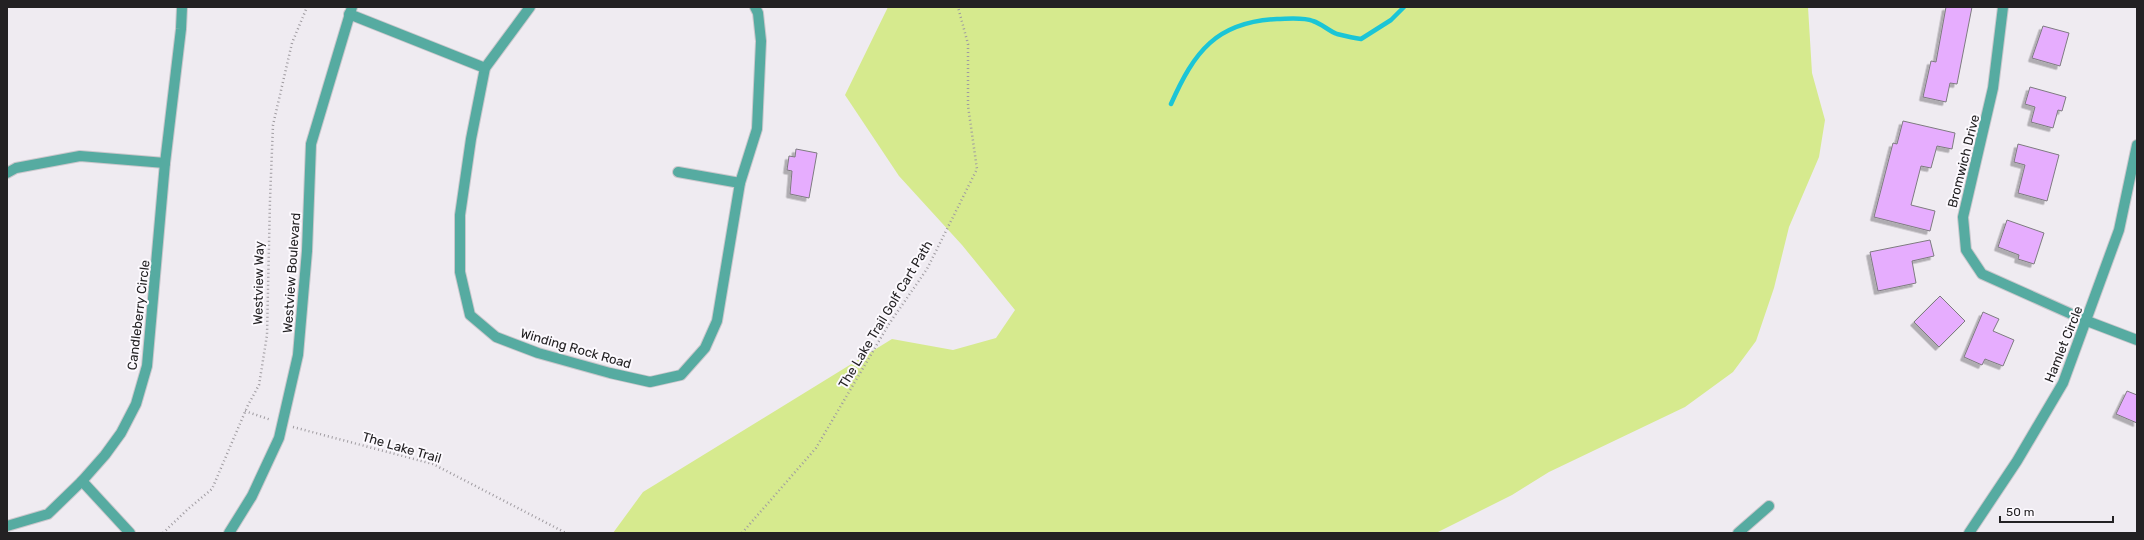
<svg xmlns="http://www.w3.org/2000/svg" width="2144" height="540" font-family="Rubik,sans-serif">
<defs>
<filter id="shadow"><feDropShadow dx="-3.5" dy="3.5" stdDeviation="0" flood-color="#0004"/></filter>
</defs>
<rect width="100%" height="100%" fill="#efebf1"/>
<polygon fill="#d6ea8e" points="888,7 1808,7 1812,73 1825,120 1819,157 1789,227 1774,288 1756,341 1733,372 1685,407 1549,472 1512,495 1436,533 613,533 643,492 892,339 953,350 996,338 1015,310 962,245 899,176 845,95"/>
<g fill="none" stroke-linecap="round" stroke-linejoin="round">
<path stroke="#1bc5d6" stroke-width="4.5" d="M1171 104C1194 52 1216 22 1277 19 1287 19 1303 17 1313 21 1322 24 1329 31 1337 34 1345 36 1353 38 1361 39L1391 20 1404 7"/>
</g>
<g fill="#e6adfe" stroke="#7e7b80" filter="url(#shadow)">
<polygon points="1946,7 1972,7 1957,84 1950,83 1946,102 1923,97 1931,61 1936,62"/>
<polygon points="2043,26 2069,33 2060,66 2032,58"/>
<polygon points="2030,87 2066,97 2062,111 2058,110 2053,128 2031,122 2035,107 2025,104"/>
<polygon points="1903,121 1955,133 1952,149 1937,146 1931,168 1921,166 1911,205 1935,211 1930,231 1874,217 1893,143 1897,144"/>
<polygon points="2018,144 2059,155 2047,201 2018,193 2025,165 2014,162"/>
<polygon points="796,149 817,153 809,198 790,194 792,171 787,170 789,156 795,157"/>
<polygon points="2007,220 2044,233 2034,264 2018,259 2019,255 1998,247"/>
<polygon points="1930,240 1934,256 1912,261 1916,283 1878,291 1870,252"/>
<polygon points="1940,296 1965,321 1939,347 1914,322"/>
<polygon points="1983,312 1999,319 1993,331 2014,340 2003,366 1985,359 1982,365 1964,357"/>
<polygon points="2127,391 2137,395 2137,423 2116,414"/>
</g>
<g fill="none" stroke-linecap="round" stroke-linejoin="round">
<g stroke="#cac7cc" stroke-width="12">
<g id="minor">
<polyline points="530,7 485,68 471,139 460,215 460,272 470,315 496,337 538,353 610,373 650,382 681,375 705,348 717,321 740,183 757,129 761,41 758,13 755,7"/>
<polyline points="2003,7 1993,88 1963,217 1966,250 1982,274 2087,321 2137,340"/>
<polyline points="349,14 485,68"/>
<polyline points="678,172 740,183"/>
<polyline points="7,173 16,168 80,156 165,163"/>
<polyline points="82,481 130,533"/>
<polyline points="7,526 48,514 82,481 105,455 121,433 136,404 147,366 165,163 181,29 182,7"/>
<polyline points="1738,533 1769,506"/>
<polyline points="1969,533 2017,461 2063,383 2119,230 2137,145"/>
</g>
</g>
<g stroke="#cac7cc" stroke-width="12">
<polyline id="tertiary" points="229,533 252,496 279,438 298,355 307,251 311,144 352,7"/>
</g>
<g stroke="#9f9ba0" stroke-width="2.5" stroke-dasharray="1 3" stroke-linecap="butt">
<polyline points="245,411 271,420"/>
<polyline points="293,427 433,464 566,533"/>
<polyline points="163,533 188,509 212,489 248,405 259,385 267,335 270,200 273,125 292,43 307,7"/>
<polyline points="742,533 816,448 889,324 927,269 977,169 968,106 968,44 958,7"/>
</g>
<use href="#minor" stroke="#56aba1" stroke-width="10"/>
<use href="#tertiary" stroke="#56aba1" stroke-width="10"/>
</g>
<g text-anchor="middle" stroke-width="4" stroke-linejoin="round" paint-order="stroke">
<g font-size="13" fill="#232123" stroke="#fcf9fe">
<text transform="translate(1963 161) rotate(-76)" y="5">Bromwich Drive</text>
<text transform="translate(291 273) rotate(-86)" y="5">Westview Boulevard</text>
<text transform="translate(258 283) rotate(-89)" y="5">Westview Way</text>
<text transform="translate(885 314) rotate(-59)" y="5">The Lake Trail Golf Cart Path</text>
<text transform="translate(138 315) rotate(-83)" y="5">Candleberry Circle</text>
<text transform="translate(2063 344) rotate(-68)" y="5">Hamlet Circle</text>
<text transform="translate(576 348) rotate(16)" y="5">Winding Rock Road</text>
<text transform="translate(402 447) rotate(16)" y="5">The Lake Trail</text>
</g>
</g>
<rect width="2144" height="540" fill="none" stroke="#232123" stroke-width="16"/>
<path d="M2000 516v6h113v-6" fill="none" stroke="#232123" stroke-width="2"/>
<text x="2006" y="516" font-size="12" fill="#232123" stroke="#fcf9fe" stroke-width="3" paint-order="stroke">50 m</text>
</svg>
